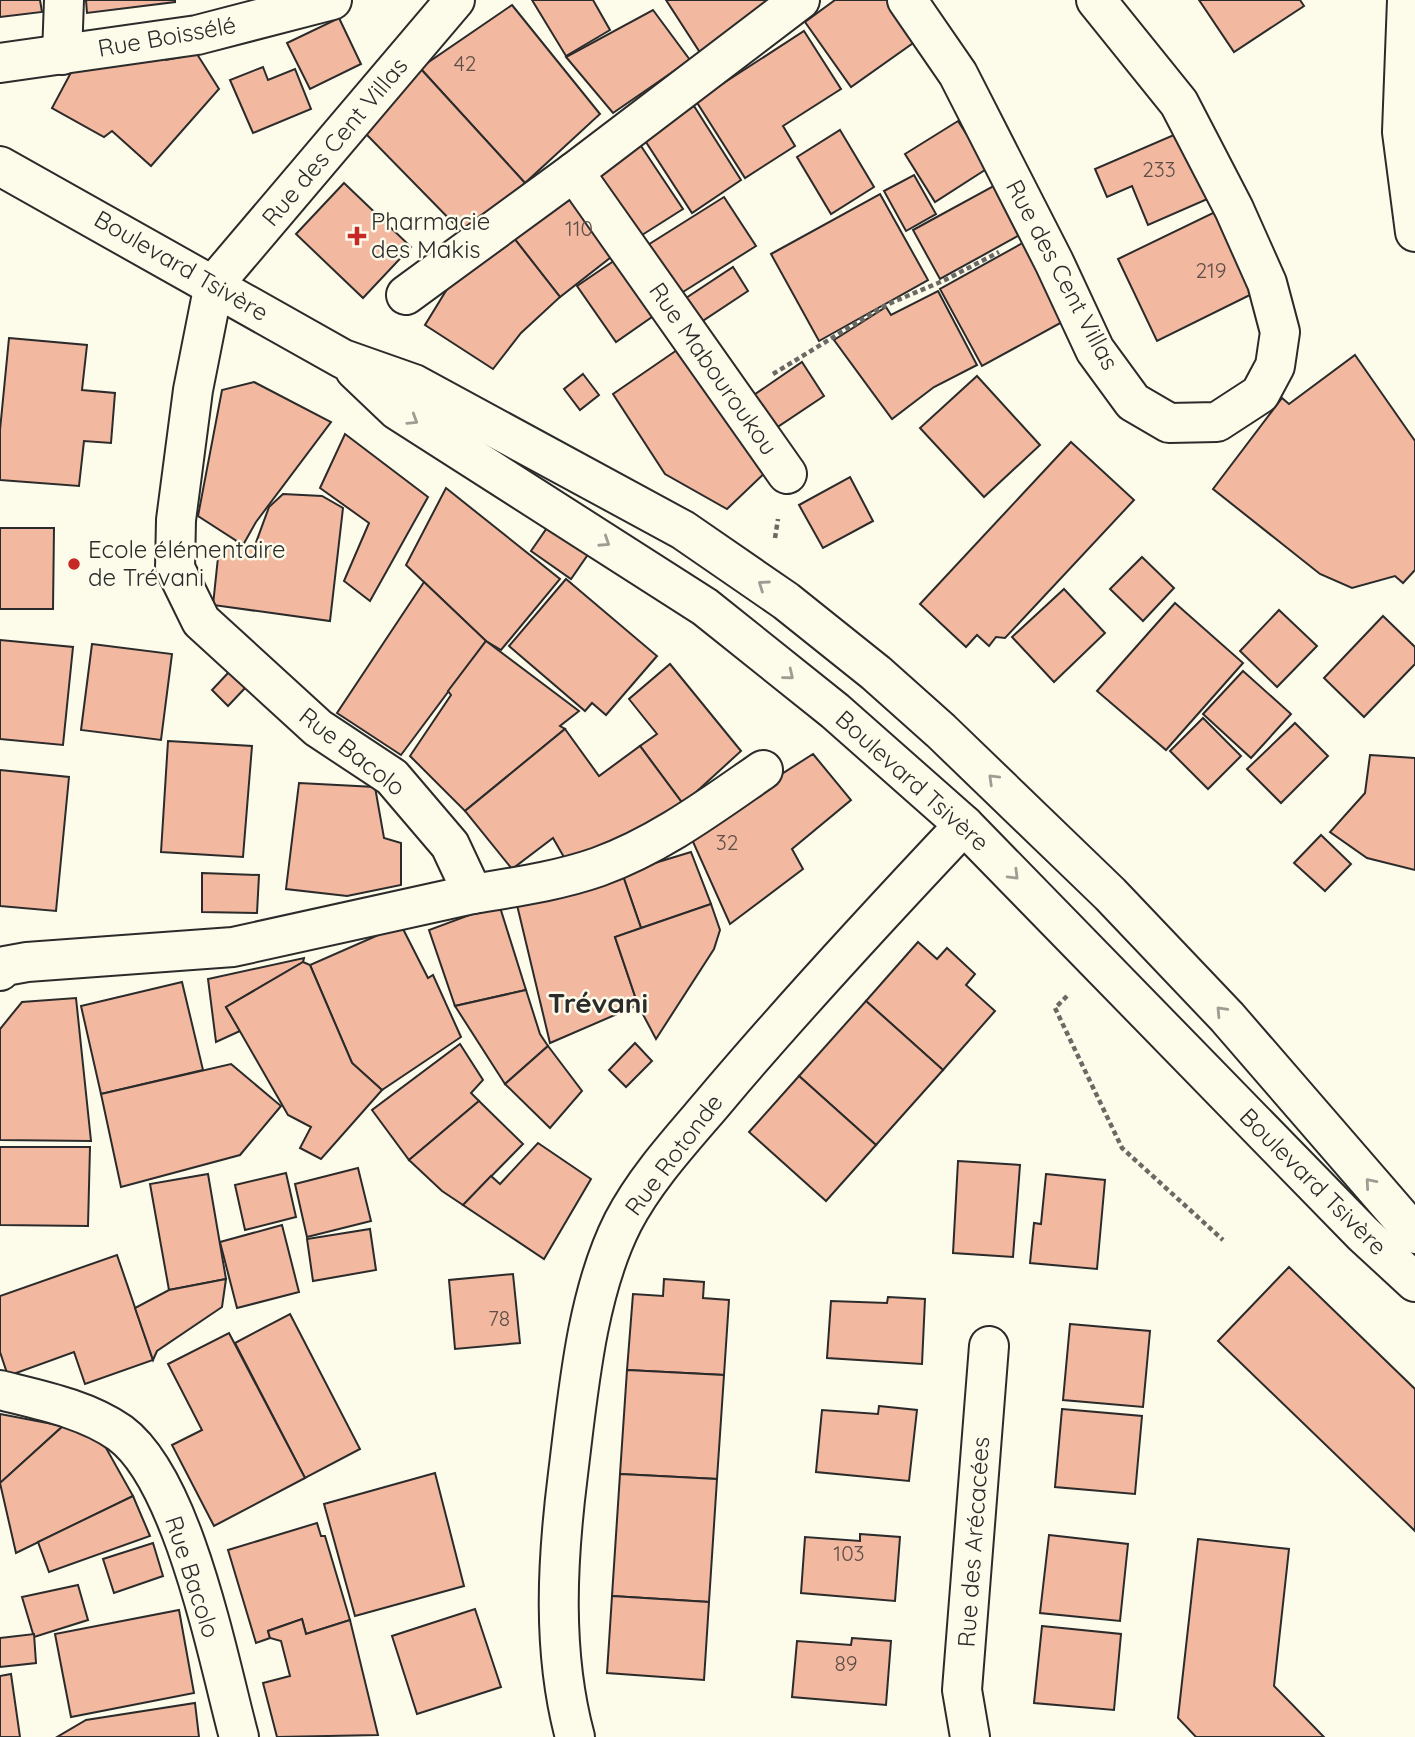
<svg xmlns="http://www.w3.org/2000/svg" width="1415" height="1737" font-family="Quicksand,sans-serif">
<rect width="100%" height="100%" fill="#fdfbea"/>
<g fill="#f2b8a0" stroke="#2b2b2b" stroke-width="2">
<polygon points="0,0 40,0 42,12 0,17"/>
<polygon points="86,0 175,0 175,2 87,13"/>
<polygon points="532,0 593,0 610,30 566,56"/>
<polygon points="666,0 785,0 701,54"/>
<polygon points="835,0 887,0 916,41 851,87 805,22"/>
<polygon points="1199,0 1300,0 1304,6 1234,52"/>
<polygon points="512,5 600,114 525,183 420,68"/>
<polygon points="653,10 690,60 613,113 566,57"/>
<polygon points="339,18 361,64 310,89 287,43"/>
<polygon points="804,31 841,89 783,126 795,146 745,178 696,101"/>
<polygon points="155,43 166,60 197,54 219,89 151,166 112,131 104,137 52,108 75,65"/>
<polygon points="263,67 268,80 295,69 311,109 253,133 230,80"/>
<polygon points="420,68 525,183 467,237 366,134"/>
<polygon points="694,106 741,180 692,213 644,139"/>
<polygon points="958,121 988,168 935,202 905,154"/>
<polygon points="840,130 874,187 831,214 797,157"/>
<polygon points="1183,131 1212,197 1148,225 1132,186 1107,197 1095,169"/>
<polygon points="639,143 683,209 631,242 584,177"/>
<polygon points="914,175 936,214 906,231 884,191"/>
<polygon points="344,183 411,247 363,298 296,234"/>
<polygon points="575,183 624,247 560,297 510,233"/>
<polygon points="999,183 1025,232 940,279 913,230"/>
<polygon points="880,194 928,280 819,341 771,254"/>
<polygon points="724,197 756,246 675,297 643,248"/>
<polygon points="1217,211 1256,292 1157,341 1118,259"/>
<polygon points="510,233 560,297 521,333 493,369 425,325 452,281"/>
<polygon points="1028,240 1064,321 982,366 940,289"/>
<polygon points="624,254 662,310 616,342 577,286"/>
<polygon points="733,267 748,291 698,324 683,300"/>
<polygon points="938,291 977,365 934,387 892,419 834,340 886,307 891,315"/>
<polygon points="9,338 87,345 82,390 115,393 111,443 84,441 79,486 0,480 0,430"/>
<polygon points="677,350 770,468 727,509 665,474 613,394"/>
<polygon points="1355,355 1415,441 1415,570 1403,583 1395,576 1352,588 1320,574 1213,489 1282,398 1289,404"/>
<polygon points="802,362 824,396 767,434 745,401"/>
<polygon points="583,374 599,395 580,410 564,389"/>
<polygon points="977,376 1040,445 984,497 920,428"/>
<polygon points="254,382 331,422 256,522 243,545 198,516 222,390"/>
<polygon points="345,434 428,497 370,601 344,581 369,523 320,488"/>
<polygon points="1071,442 1134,500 1005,638 996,637 989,646 977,635 966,647 920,604"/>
<polygon points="850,477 873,521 823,548 799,505"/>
<polygon points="446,488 560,579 501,650 486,641 406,565"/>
<polygon points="283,494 322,496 343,508 330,621 213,605 219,548 254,548 269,507"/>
<polygon points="549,525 589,553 571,579 531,551"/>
<polygon points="0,528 54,528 53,609 0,609"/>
<polygon points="1142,557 1174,588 1143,621 1110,589"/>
<polygon points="566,579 657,656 606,715 592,703 585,711 509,646"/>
<polygon points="424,582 486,641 401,755 337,713"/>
<polygon points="1064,589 1105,633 1054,682 1012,637"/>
<polygon points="1175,603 1243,663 1166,750 1097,691"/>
<polygon points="1279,610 1317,646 1277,687 1240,651"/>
<polygon points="1383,616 1415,647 1415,664 1364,717 1324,678"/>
<polygon points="0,640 73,647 63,745 0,739"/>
<polygon points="486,641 579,711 560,726 565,729 465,811 410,756 451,695 448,691"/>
<polygon points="92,644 172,654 161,740 81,730"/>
<polygon points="670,664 741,751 683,804 640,746 657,734 629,699"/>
<polygon points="1243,671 1291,714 1251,758 1203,714"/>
<polygon points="229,672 246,687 228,706 212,690"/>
<polygon points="1203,718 1241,756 1208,789 1170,751"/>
<polygon points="1295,723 1328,756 1281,803 1247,769"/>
<polygon points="565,729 599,776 640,746 683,804 569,866 553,838 512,869 465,811"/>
<polygon points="168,741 252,746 243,857 161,852"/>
<polygon points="813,754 851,800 792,849 803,869 730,924 689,833"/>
<polygon points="1370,755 1415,758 1415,870 1367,858 1330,832 1365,793"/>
<polygon points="0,770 69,777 56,911 0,906"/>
<polygon points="299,783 375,787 384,838 401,843 401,885 347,896 286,889"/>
<polygon points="1321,835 1351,864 1325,891 1294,863"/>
<polygon points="691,852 711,904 641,928 622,873"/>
<polygon points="202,873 259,875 257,913 202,912"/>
<polygon points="622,873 641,928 615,937 638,1005 550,1043 517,905"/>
<polygon points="499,904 526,990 455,1006 429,930"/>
<polygon points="711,904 720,930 714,949 656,1039 638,1005 615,937"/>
<polygon points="401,925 428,978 433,975 461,1037 382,1090 352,1063 310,965"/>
<polygon points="918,942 937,959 947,948 975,974 966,985 995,1011 943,1070 866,1001"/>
<polygon points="304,958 303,962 226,1007 240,1031 216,1042 208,979"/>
<polygon points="303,962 310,965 352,1063 382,1090 321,1159 300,1148 311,1127 288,1115 226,1007"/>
<polygon points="182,982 203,1070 101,1094 81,1006"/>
<polygon points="526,990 540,1034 548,1046 505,1084 455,1006"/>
<polygon points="76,998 91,1141 0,1140 0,1029 22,1002"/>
<polygon points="866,1001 943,1070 876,1145 799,1076"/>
<polygon points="635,1043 652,1061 626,1087 609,1070"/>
<polygon points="460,1044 483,1080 471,1093 479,1101 409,1160 372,1110"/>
<polygon points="548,1046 582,1091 550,1128 505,1084"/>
<polygon points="231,1064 281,1106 240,1155 121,1187 101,1094"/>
<polygon points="799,1076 876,1145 826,1201 749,1132"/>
<polygon points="479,1101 523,1144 463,1205 442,1191 409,1160"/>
<polygon points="538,1143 591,1179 544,1259 463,1205 491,1176 500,1184"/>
<polygon points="0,1147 90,1147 88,1226 0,1225"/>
<polygon points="958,1161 1020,1165 1013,1257 953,1253"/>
<polygon points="358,1168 371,1221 307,1237 295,1184"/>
<polygon points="286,1173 296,1217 245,1230 235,1185"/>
<polygon points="208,1174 226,1279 169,1290 150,1184"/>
<polygon points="1046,1174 1105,1180 1097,1269 1030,1263 1034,1223 1041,1224"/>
<polygon points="282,1225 299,1292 237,1308 220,1242"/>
<polygon points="370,1229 376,1270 313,1281 307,1239"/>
<polygon points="117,1255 153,1360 85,1384 74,1352 8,1376 0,1352 0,1296"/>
<polygon points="1289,1267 1415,1389 1415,1531 1218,1341"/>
<polygon points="513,1274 520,1343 455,1349 449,1280"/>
<polygon points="226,1279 222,1307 157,1351 153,1360 135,1308 169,1290"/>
<polygon points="664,1279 704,1282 703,1298 729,1300 724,1375 627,1370 633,1294 663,1296"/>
<polygon points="888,1297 925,1299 922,1364 827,1358 831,1301 887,1303"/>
<polygon points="290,1314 360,1449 305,1478 235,1343"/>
<polygon points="1070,1324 1150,1331 1143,1407 1063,1400"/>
<polygon points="229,1333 305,1478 214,1526 172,1445 202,1430 168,1364"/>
<polygon points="627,1370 724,1375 717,1479 620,1474"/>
<polygon points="879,1406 917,1410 909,1481 816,1472 822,1410 878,1414"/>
<polygon points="1062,1409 1142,1416 1135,1494 1055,1487"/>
<polygon points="0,1414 63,1426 0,1483"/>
<polygon points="63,1426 101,1439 133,1496 16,1553 0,1483"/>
<polygon points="435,1473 464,1586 355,1616 324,1504"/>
<polygon points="620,1474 717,1479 709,1602 612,1596"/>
<polygon points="133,1496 150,1536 49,1572 38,1542"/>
<polygon points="317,1523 321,1536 325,1536 350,1620 306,1634 302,1619 268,1631 270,1638 256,1643 228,1550"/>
<polygon points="860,1534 900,1537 895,1601 801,1593 805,1537 860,1541"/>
<polygon points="1049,1535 1128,1544 1120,1621 1040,1613"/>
<polygon points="1198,1539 1289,1549 1274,1686 1324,1737 1196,1737 1178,1718"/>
<polygon points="153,1543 163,1576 114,1593 103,1559"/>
<polygon points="78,1585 88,1620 34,1637 22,1597"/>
<polygon points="612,1596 709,1602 704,1680 607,1673"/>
<polygon points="475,1609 501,1687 417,1714 392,1636"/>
<polygon points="179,1610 194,1693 71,1717 55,1634"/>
<polygon points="302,1619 306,1634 350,1620 378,1735 277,1737 263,1683 290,1676 281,1641 270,1638 268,1631"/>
<polygon points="1042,1626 1121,1634 1114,1710 1034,1703"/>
<polygon points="34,1634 36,1663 0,1667 0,1638"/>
<polygon points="852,1638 891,1641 886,1705 792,1697 797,1641 851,1645"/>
<polygon points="11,1674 20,1737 0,1737 0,1676"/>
<polygon points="195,1703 199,1737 57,1737 86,1720"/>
</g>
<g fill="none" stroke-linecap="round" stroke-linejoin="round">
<g stroke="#2b2b2b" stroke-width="42">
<g id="minor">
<polyline points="907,0 958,74 1054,262 1095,350 1133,402 1169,423 1217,422 1260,394 1275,366 1280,332 1267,283 1234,209 1179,103 1096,0"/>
<polyline points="62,55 64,0"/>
<polyline points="0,63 197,35 332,0"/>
<polyline points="574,172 787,474"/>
<polyline points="406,295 574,172 800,0"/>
<path d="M473 894C515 887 558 881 598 867 659 845 711 806 763 770"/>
<polyline points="0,971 5,966 27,962 233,947 473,894 450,845 392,777 318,728 201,621 175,568 176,520 193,390 214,284 455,0"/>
<path d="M0 1390C40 1400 86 1409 120 1433 184 1480 218 1659 239 1737"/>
<path d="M575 1737C552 1652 557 1561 568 1474 578 1394 586 1295 623 1222 648 1174 688 1133 722 1092 800 1000 882 912 964 825"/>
<polyline points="970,1737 962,1690 989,1346"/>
</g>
</g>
<g stroke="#2b2b2b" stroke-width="42">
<g id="major">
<polyline points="1407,0 1402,132 1415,232"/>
<polyline points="0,166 343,359 414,384 683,530 786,601 876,673 941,731 1110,894 1227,1017 1415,1234"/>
<polyline points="355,370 397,410 705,607 835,711 964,825 1363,1234 1415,1282"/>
</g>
</g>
<g stroke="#6a6964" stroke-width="4.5" stroke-dasharray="5 3.5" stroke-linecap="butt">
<polyline points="773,374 886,305 945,280 999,252"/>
<polyline points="775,538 778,519"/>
<polyline points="1067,996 1055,1008 1122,1148 1223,1240"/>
</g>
<use href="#minor" stroke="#fdfbea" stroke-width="38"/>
<use href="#major" stroke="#fdfbea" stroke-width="38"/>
</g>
<defs><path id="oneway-chevron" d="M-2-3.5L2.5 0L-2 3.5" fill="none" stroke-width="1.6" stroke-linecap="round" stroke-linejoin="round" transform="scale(1.75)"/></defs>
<g stroke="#9e9d94">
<use href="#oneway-chevron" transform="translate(413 420) rotate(32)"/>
<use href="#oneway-chevron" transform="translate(605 542) rotate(33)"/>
<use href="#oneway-chevron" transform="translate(763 585) rotate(-145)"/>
<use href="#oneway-chevron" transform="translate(789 675) rotate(39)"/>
<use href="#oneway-chevron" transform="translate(993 779) rotate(-136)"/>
<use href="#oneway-chevron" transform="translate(1014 875) rotate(45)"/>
<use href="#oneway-chevron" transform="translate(1221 1011) rotate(-133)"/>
<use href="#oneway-chevron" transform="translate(1370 1183) rotate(-131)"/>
</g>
<g fill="#c62828" stroke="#fdfbea" stroke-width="2.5">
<path d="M353.5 225.5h7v7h7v7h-7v7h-7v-7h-7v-7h7z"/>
<circle cx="74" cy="564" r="7"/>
</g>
<g text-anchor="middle" stroke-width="5" stroke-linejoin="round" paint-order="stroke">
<g font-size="21" fill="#5d4e48">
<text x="465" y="71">42</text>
<text x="1159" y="177">233</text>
<text x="579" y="236">110</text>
<text x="1211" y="278">219</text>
<text x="727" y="850">32</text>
<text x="499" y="1326">78</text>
<text x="849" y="1561">103</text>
<text x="846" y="1671">89</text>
</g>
<g font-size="24" fill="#2b2b2b" stroke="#fdfbea">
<text transform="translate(167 37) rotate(-10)" y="8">Rue Boissélé</text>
<text transform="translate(335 142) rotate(-50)" y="8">Rue des Cent Villas</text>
<text transform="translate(181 266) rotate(30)" y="8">Boulevard Tsivère</text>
<text transform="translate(1062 275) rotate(62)" y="8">Rue des Cent Villas</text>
<text transform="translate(713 369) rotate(55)" y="8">Rue Mabouroukou</text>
<text transform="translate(352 752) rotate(38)" y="8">Rue Bacolo</text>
<text transform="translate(912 781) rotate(42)" y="8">Boulevard Tsivère</text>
<text transform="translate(674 1155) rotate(-53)" y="8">Rue Rotonde</text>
<text transform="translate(1313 1182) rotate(45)" y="8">Boulevard Tsivère</text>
<text transform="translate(974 1542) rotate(-86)" y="8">Rue des Arécacées</text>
<text transform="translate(192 1577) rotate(72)" y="8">Rue Bacolo</text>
</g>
<g font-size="24" fill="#2b2b2b" stroke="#fdfbea" text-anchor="start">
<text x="371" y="230">Pharmacie<tspan x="371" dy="28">des Makis</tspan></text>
<text x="88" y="558">Ecole élémentaire<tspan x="88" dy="28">de Trévani</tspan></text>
</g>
<g font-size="28" font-weight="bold" fill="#2b2b2b" stroke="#fdfbea">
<text x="598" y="1013">Trévani</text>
</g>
</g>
</svg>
